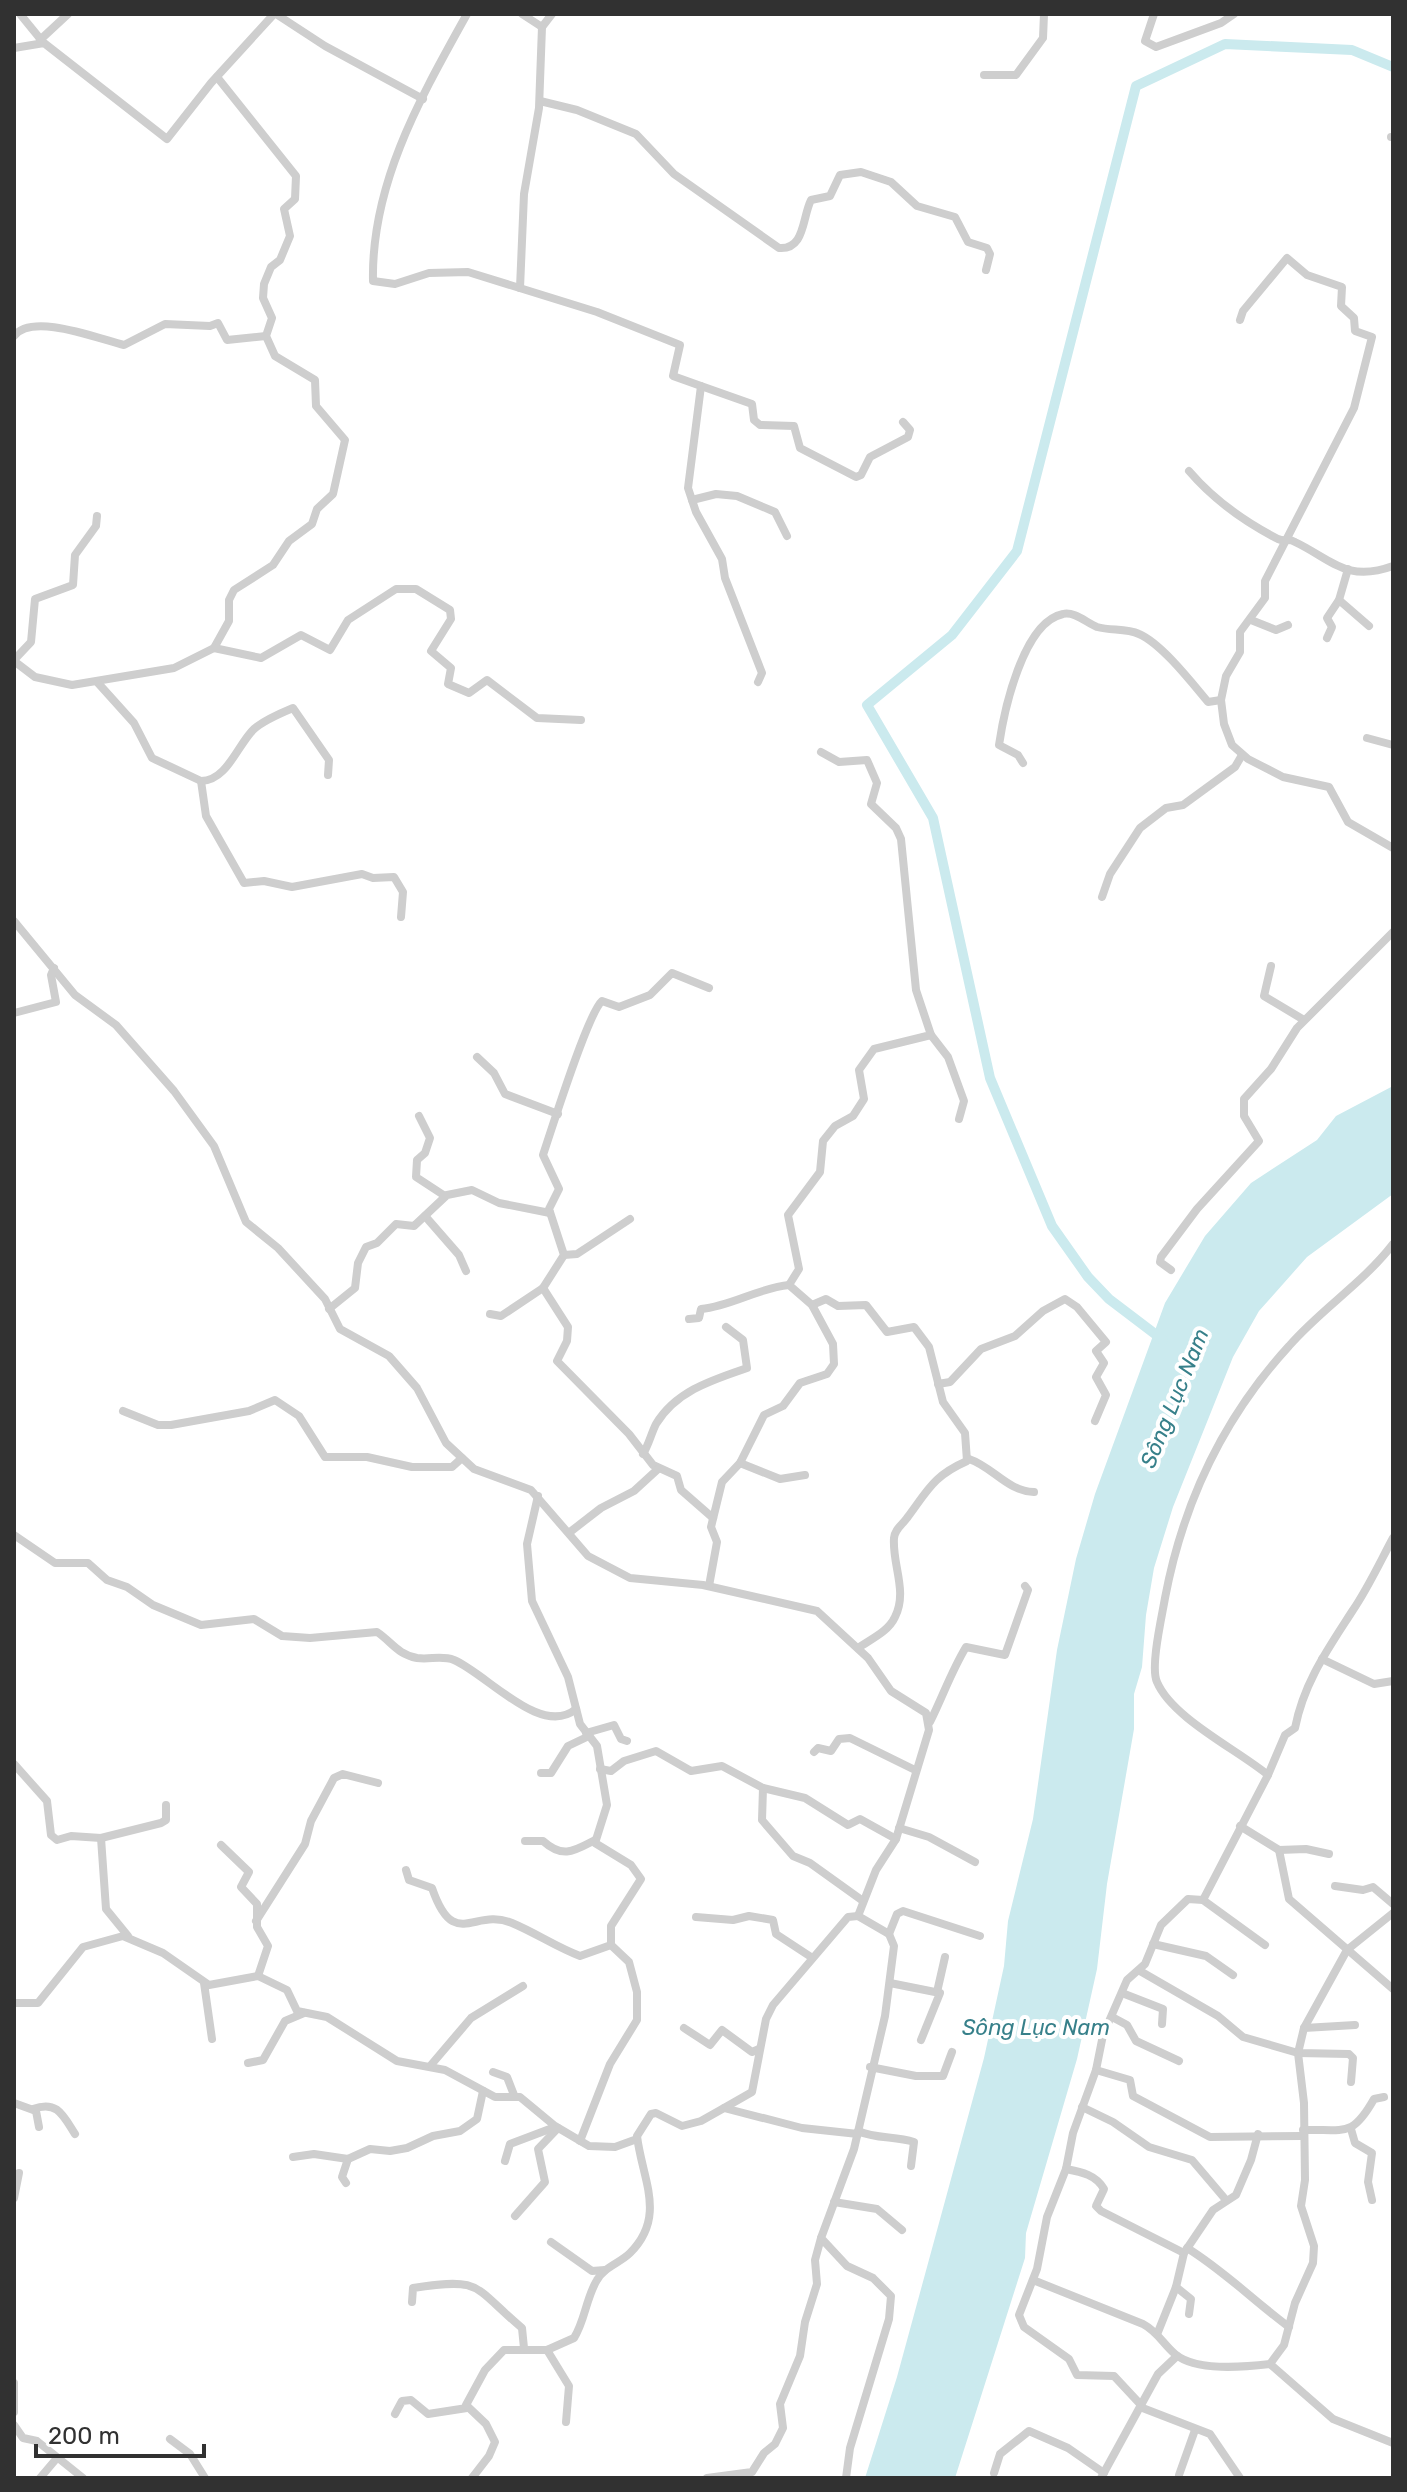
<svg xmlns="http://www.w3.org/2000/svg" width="1407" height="2492" font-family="Rubik,sans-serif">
<rect width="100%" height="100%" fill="#fff"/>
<polygon fill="#cbeaee" points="1393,1086 1393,1194 1307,1257 1259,1311 1233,1357 1173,1507 1154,1568 1146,1615 1142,1667 1134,1694 1134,1729 1107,1884 1097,1969 1077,2059 1026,2233 1025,2258 955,2478 865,2478 897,2377 984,2058 1004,1966 1008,1921 1033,1819 1057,1650 1076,1559 1095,1494 1165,1303 1205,1236 1251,1183 1317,1140 1336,1116"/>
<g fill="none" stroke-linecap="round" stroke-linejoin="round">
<polyline stroke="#cbeaee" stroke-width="10" points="1163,1340 1109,1299 1088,1277 1052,1226 990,1078 933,818 867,705 952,635 1017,551 1136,86 1225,44 1352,50 1393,67"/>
<g stroke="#cecece" stroke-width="8">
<polyline points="20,14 42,41"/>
<polyline points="276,14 325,46 423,99"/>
<path d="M467 14C421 97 371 183 373 281L395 284 429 273 468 272 597 312 680 345 673 376 701 386 688 488 696 512 722 559 725 578 762 673 758 682"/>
<polyline points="522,14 542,27"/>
<polyline points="1154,14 1145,41 1156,47 1221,23 1234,14"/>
<polyline points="40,40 68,14"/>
<polyline points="14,48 44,43 167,139 211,83 274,14"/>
<polyline points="984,75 1016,75 1043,38 1044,14"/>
<path d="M540 101 577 110 636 134 674 174 779 248C805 250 802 218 811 200L830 196 840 175 861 172 891 182 917 206 955 217 968 242 987 248 990 254 986 270"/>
<polyline points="1391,137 1393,137"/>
<polyline points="520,288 524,194 539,108 542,27 552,14"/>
<polyline points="1240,320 1243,311 1287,258 1307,275 1342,287 1341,306 1354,318 1355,331 1372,337 1354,408 1265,581 1265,598 1240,632 1240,652 1226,676 1221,700 1224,724 1232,745 1248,759 1283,777 1329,787 1348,822 1393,848"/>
<path d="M14 336C32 312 99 339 124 345L165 324 210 326 218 323 227 340 266 336"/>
<polyline points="701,386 752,404 754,420 760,425 794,426 800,448 856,477 861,475 870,457 908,437 910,430 903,422"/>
<path d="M1189 471C1213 499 1245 522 1278 539 1285 542 1289 538 1295 542 1331 559 1346 583 1393 566"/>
<polyline points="692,500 716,494 737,496 775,512 787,536"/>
<polyline points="1339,600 1369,626"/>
<polyline points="1251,620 1276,630 1288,625"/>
<polyline points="1327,638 1332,627 1327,618 1339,600 1348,569"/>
<polyline points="214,648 229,621 229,600 234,590 273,565 289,541 312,524 317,509 333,494 345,440 316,406 315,380 275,356 266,336 272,318 263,298 264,284 271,267 280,260 290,236 284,209 295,199 296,176 217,77"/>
<polyline points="14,660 31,642 35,599 73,585 75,555 96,526 97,516"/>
<polyline points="14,661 35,677 72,685 174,668 214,648 261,658 301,635 330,650 348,620 396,589 416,589 450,610 451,619 431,651 451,668 448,684 469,693 487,680 537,718 581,720"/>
<polyline points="98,683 134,723 152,758 201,781 206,816 244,883 264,881 292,887 362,874 373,878 394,877 403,892 401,917"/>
<polyline points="1367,738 1393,745"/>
<path d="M1023 763 1018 755 999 745C1004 711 1023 622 1063 614 1074 611 1087 623 1097 627 1111 631 1126 628 1139 634 1162 644 1192 683 1208 702L1221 700"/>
<path d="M201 781C227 781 238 744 254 729 264 720 281 713 293 708L329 760 328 775"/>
<polyline points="1102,897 1110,874 1140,828 1166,808 1183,805 1235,767 1242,755"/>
<polyline points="14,921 75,995 116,1025 174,1091 214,1146 246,1222 278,1248 325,1299 340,1329 389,1356 417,1388 446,1443 474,1469 531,1490 588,1556 630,1578 703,1585 817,1611 868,1658 891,1691 926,1713 929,1730 896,1839 876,1870 858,1916 889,1934 894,1946 885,2016 854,2149 821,2238 847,2266 873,2278 891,2296 889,2319 850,2448 846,2478"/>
<polyline points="1271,966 1264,996 1304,1020"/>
<path d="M709 988 672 973 650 995 619 1007 602 1001C588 1013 552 1128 543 1155L559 1189 549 1209 564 1255 543 1288 568 1327 567 1341 557 1361 629 1434 653 1465 677 1476 681 1490 713 1518"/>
<polyline points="14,1013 56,1002 51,975 54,968"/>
<polyline points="931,1035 948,1057 964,1101 959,1119"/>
<polyline points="477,1057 494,1073 505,1094 558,1114"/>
<polyline points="419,1116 430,1138 425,1153 417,1160 416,1177 445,1196"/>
<polyline points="425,1216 459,1255 466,1271"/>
<polyline points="564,1255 577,1254 630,1219"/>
<polyline points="1171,1270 1160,1262 1161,1257 1197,1209 1259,1141 1244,1116 1244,1099 1271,1069 1297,1028 1393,932"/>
<polyline points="789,1285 799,1269 788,1215 820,1172 823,1141 835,1126 853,1116 864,1099 859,1070 874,1049 931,1035 916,990 901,839 896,828 871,804 877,783 867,760 839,762 821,752"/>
<path d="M812 1305 826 1299 838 1306 866 1305 887 1332 914 1327 929 1347 943 1402 965 1433 967 1461C933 1476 928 1490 907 1518 902 1525 895 1529 894 1538 892 1565 908 1591 895 1617 888 1632 871 1639 858 1648"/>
<polyline points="329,1309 355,1288 358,1263 366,1247 377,1243 396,1224 414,1226 447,1195 472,1190 499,1203 550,1213"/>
<polyline points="490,1314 501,1316 543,1288"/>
<path d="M689 1319 699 1318 701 1309C732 1306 758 1288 789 1285L812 1305 833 1344 834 1364 827 1374 800 1383 783 1406 764 1415 740 1463 722 1482 711 1527 717 1542 709 1586"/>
<polyline points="938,1384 950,1382 981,1349 1015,1336 1043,1311 1065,1299 1077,1307 1106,1342 1096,1351 1104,1363 1096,1377 1106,1395 1095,1421"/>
<polyline points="123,1411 158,1425 171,1425 249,1411 275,1400 299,1416 325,1457 367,1457 412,1467 452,1467 462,1458"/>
<path d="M643 1454C649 1444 651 1434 656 1424 676 1391 712 1380 747 1368L743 1340 726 1327"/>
<path d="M969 1459C993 1467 1007 1491 1034 1492"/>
<polyline points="740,1463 780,1479 805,1475"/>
<polyline points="538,1496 527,1544 532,1601 568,1677 580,1724 597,1746 607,1805 595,1843 631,1865 641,1879 611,1926 611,1945"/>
<polyline points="570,1532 601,1508 634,1491 658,1469"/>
<path d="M14 1535 55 1563H88L107 1580 127 1587 153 1605 201 1625 254 1619 282 1636 310 1638 377 1632C392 1642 397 1654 417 1658 430 1660 441 1655 454 1660 487 1674 541 1738 576 1709"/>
<polyline points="1322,1659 1374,1684 1393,1681"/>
<path d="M930 1722C943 1696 951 1672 966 1647L1005 1655 1028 1590 1025 1586"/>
<polyline points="586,1733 614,1725 621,1739 627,1741"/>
<polyline points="814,1752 818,1748 831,1751 839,1739 850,1738 915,1770"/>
<polyline points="14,1764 47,1801 51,1835 57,1840 71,1836 101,1838 161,1823 166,1820 166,1805"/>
<polyline points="600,1769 611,1771 624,1761 656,1751 691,1771 722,1766 763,1788 762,1820 793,1856 810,1863 863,1901"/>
<polyline points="541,1773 551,1773 568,1746 589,1736"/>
<path d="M1268 1775 1285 1735 1295 1728C1304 1682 1328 1649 1353 1610 1368 1588 1380 1562 1393 1538"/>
<polyline points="763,1788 805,1798 848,1825 860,1819 896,1839"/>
<polyline points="1240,1826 1279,1850 1289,1899 1393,1989"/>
<polyline points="899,1828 929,1837 975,1862"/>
<polyline points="101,1838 106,1909 128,1936"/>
<path d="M525 1841H543C563 1859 574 1851 595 1840"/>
<polyline points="221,1845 249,1872 241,1887 257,1904 257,1927 268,1946 258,1976"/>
<polyline points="1279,1850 1306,1849 1329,1854"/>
<path d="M406 1870 409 1880 432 1888C454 1952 474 1907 512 1923 536 1933 556 1947 580 1956L611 1945 629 1962 637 1992V2020L610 2064 580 2141"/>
<polyline points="1335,1886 1363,1890 1373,1887 1393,1904"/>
<polyline points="1203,1900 1265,1945"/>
<polyline points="696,1917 733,1920 749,1916 773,1920 776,1934 811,1957"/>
<polyline points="256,1921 305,1844 311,1821 334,1778 343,1774 378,1783"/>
<polyline points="889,1934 897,1914 903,1911 980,1936"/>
<polyline points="1153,1944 1206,1956 1233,1975"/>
<polyline points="1140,1971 1218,2016 1243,2037 1298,2053 1349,2054 1353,2058 1351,2082"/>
<polyline points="204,1983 212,2039"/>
<polyline points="890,1983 940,1993 921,2040"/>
<polyline points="937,1992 945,1957"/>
<polyline points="1122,1993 1163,2009 1162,2024"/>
<polyline points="14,2003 38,2003 83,1947 123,1936 163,1953 209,1985 258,1976 287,1990 297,2011 327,2017 397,2061 445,2070 495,2097 520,2097 555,2126 589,2146 615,2147 637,2139"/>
<polyline points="1114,2018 1127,2025 1136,2041 1179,2061"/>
<polyline points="684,2028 710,2045 722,2030 752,2052 759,2049"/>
<polyline points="1304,2028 1355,2025"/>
<polyline points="248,2063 263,2060 285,2021 304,2013"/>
<polyline points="431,2065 471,2018 523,1986"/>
<polyline points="870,2067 916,2076 943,2076 952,2052"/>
<polyline points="1096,2070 1130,2080 1133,2096 1210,2137 1302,2136"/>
<polyline points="493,2072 507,2077 514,2095"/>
<polyline points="14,2103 36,2111 39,2127"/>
<polyline points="1082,2107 1113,2122 1149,2147 1192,2160 1226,2200"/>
<polyline points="724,2108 752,2092 766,2019 773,2005 848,1917 858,1916"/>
<path d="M33 2109C57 2100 63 2115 75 2134"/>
<polyline points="1351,2129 1355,2143 1372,2153 1368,2182 1372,2200"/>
<path d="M1303 2130C1345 2129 1352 2138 1374 2099L1384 2097"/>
<path d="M858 2131C876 2139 895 2136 914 2142L911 2166"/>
<polyline points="293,2157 314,2154 348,2159 370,2149 390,2151 407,2148 433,2136 460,2131 477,2119 483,2091"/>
<polyline points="505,2161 510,2144 555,2127"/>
<path d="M1066 2169C1082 2172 1096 2175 1104 2189L1096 2206 1101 2211 1184 2253"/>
<polyline points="346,2183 342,2177 348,2159"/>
<polyline points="14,2198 19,2173"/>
<polyline points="834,2202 877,2209 902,2230"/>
<polyline points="515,2216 545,2182 538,2149 558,2128"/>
<polyline points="551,2242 592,2271 605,2270"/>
<path d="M1187 2248C1223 2270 1254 2301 1289 2327"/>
<path d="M1033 2280 1143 2324C1158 2332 1163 2344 1175 2354 1196 2372 1245 2367 1270 2364L1284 2345 1295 2303 1313 2263 1314 2246 1301 2206 1305 2180 1304 2103 1298 2053 1304 2028 1347 1950 1393 1913"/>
<polyline points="1176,2287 1191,2299 1189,2314"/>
<path d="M412 2302 413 2288C483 2277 472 2286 522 2328L524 2348"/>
<polyline points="1158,2332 1176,2287 1184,2253 1213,2210 1236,2195 1251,2160 1258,2134"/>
<polyline points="547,2350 569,2386 566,2422"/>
<polyline points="1270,2364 1333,2419 1393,2443"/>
<polyline points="14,2383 14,2412"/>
<path d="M1141 2405 1114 2376 1077 2375 1069 2359 1024 2327 1019 2315 1037 2269 1047 2217 1066 2169 1073 2133 1096 2070 1103 2035 1127 1980 1145 1964 1161 1925 1188 1899 1203 1900 1268 1775C1238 1750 1172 1718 1157 1682 1150 1667 1162 1616 1165 1598 1183 1503 1224 1417 1289 1346 1321 1309 1363 1283 1393 1244"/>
<polyline points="1140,2407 1210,2434 1240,2478"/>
<polyline points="395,2414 402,2401 411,2400 428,2414 467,2408"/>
<polyline points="14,2425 23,2438 37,2441 83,2478"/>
<polyline points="170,2439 190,2454 205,2478"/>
<polyline points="994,2473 1000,2454 1029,2431 1068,2448 1104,2473"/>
<polyline points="1179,2475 1195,2430"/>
<polyline points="40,2478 57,2458"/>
<path d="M472 2478 489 2456 495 2442 486 2424 466 2405 485 2370 504 2350H547L574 2338C585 2321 586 2298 597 2280 604 2267 620 2263 630 2253 667 2216 642 2179 637 2136L651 2114 656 2113 682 2126 701 2121 724 2108 802 2128 858 2134"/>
<polyline points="707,2478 752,2472 764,2453 775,2444 783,2428 780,2404 800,2356 805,2322 817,2284 815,2260 821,2238"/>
<polyline points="1101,2478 1158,2374 1177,2356"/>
</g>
</g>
<g text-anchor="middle" stroke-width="8" stroke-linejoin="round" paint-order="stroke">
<g font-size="22" font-style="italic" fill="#37808a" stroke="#fff">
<text transform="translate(1174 1398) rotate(-68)" y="8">Sông Lục Nam</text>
<text x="1036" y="2035">Sông Lục Nam</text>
</g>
</g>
<rect width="1407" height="2492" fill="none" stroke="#313131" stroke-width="32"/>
<path d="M36 2444v12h168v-12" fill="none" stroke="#313131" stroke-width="4"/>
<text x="48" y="2444" font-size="24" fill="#313131" stroke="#ffffff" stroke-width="6" paint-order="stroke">200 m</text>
</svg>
